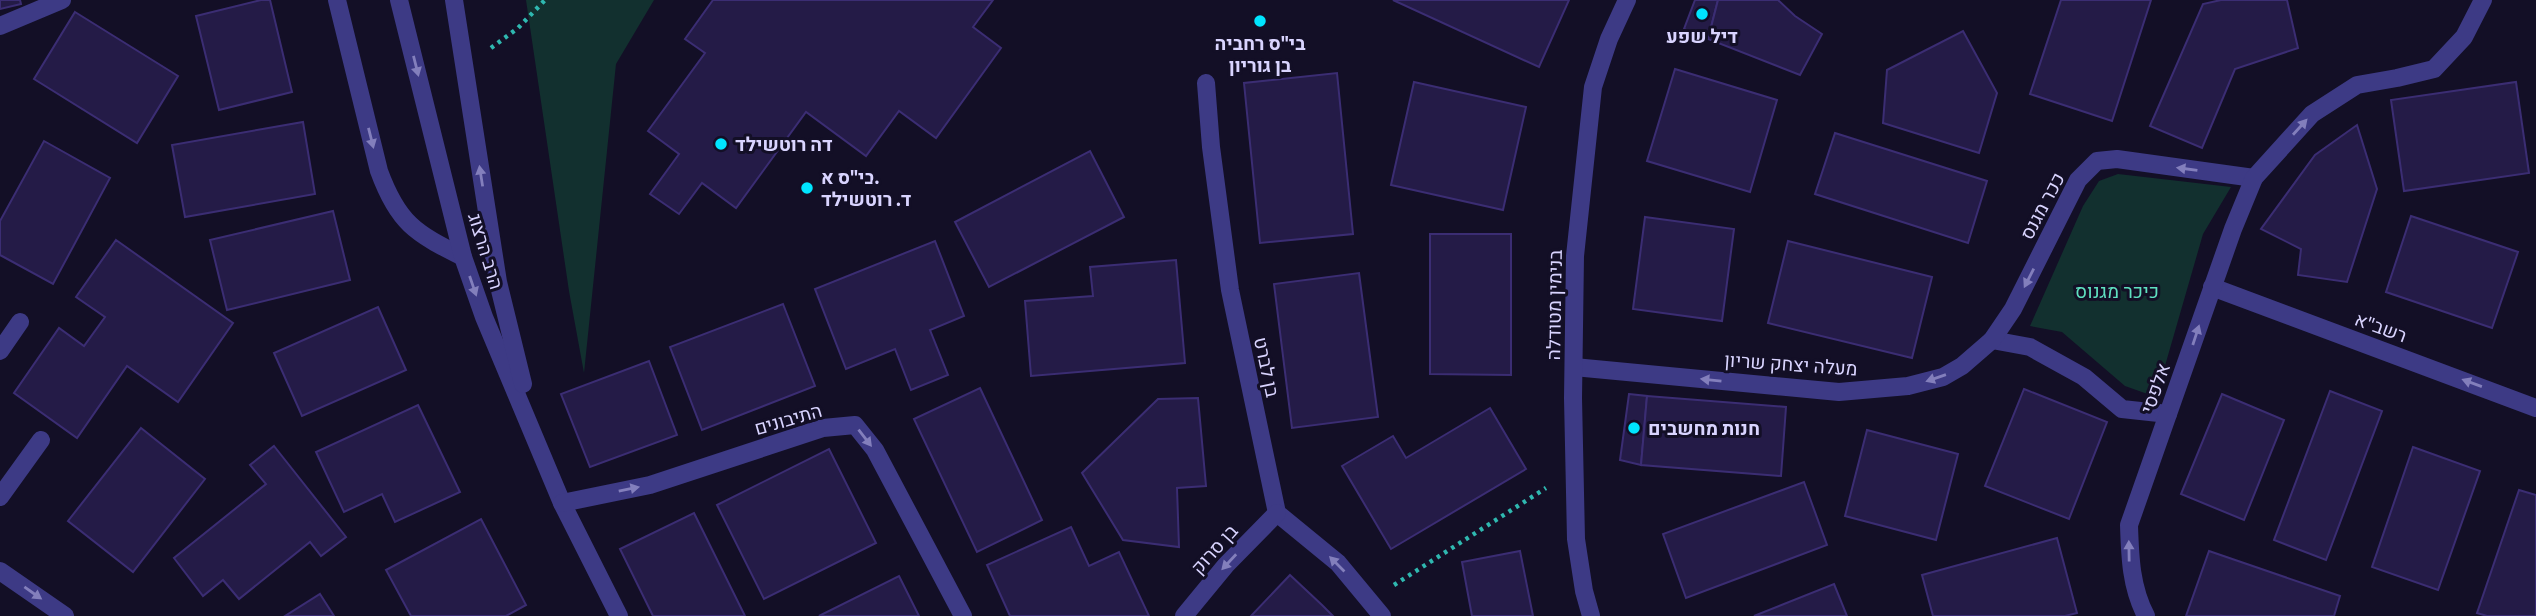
<svg xmlns="http://www.w3.org/2000/svg" width="2536" height="616" font-family="'Fira Sans Condensed',Heebo,sans-serif">
<rect width="100%" height="100%" fill="#130f26"/>
<g fill="#12302f">
<polygon points="526,0 654,0 616,64 584,373 569,291"/>
<polygon points="2118,174 2231,187 2203,234 2156,397 2125,386 2062,332 2030,326 2083,206 2099,181"/>
</g>
<g fill="#241b47" stroke="#3b2d73" stroke-width="2">
<polygon points="0,0 20,0 21,4 0,9"/>
<polygon points="261,0 270,0 292,92 219,110 196,16"/>
<polygon points="713,0 993,0 973,27 1001,48 936,138 899,111 866,156 806,112 736,208 702,183 679,214 650,194 679,154 648,131 705,53 685,39"/>
<polygon points="1393,0 1569,0 1539,67"/>
<polygon points="1695,0 1718,0 1708,39 1684,29"/>
<polygon points="1718,0 1778,0 1795,16 1822,34 1800,75 1708,39"/>
<polygon points="2061,0 2151,0 2112,121 2030,94"/>
<polygon points="2221,0 2287,0 2298,48 2235,69 2202,148 2150,126 2203,4"/>
<polygon points="75,12 178,76 137,143 34,79"/>
<polygon points="1963,31 1997,93 1979,153 1883,123 1887,70"/>
<polygon points="1675,69 1777,100 1750,192 1647,161"/>
<polygon points="1337,73 1353,234 1260,243 1244,83"/>
<polygon points="1414,82 1526,107 1503,210 1391,185"/>
<polygon points="2516,82 2529,173 2404,191 2391,100"/>
<polygon points="303,122 315,194 185,217 172,145"/>
<polygon points="2357,125 2377,189 2347,282 2298,275 2301,249 2261,229 2315,155"/>
<polygon points="1835,133 1987,181 1968,243 1815,194"/>
<polygon points="44,141 110,178 53,284 0,255 0,221"/>
<polygon points="1090,151 1124,217 989,287 955,222"/>
<polygon points="333,211 350,280 227,310 210,240"/>
<polygon points="2411,216 2518,252 2492,328 2386,292"/>
<polygon points="1645,217 1734,229 1722,321 1633,309"/>
<polygon points="1430,234 1511,234 1511,375 1430,374"/>
<polygon points="116,240 233,323 178,402 127,366 77,438 14,393 59,328 84,346 105,317 76,297"/>
<polygon points="935,241 964,316 930,330 948,375 911,390 895,349 846,369 815,289"/>
<polygon points="1788,241 1932,277 1912,358 1768,323"/>
<polygon points="1176,260 1185,363 1031,376 1025,301 1093,296 1090,267"/>
<polygon points="1359,273 1378,417 1292,428 1274,284"/>
<polygon points="783,304 815,386 702,430 670,347"/>
<polygon points="378,307 406,370 302,416 274,353"/>
<polygon points="649,361 677,435 590,467 561,394"/>
<polygon points="980,388 1042,520 977,552 914,419"/>
<polygon points="2024,389 2107,422 2069,519 1985,486"/>
<polygon points="2330,391 2382,411 2326,560 2274,540"/>
<polygon points="1629,394 1647,396 1641,465 1620,460"/>
<polygon points="2222,394 2284,420 2244,520 2181,494"/>
<polygon points="1647,396 1786,407 1781,476 1641,465"/>
<polygon points="1198,398 1206,486 1177,488 1179,547 1123,540 1082,473 1158,399"/>
<polygon points="418,405 460,492 395,522 382,494 344,512 316,452"/>
<polygon points="1490,408 1526,469 1391,549 1342,466 1393,436 1406,458"/>
<polygon points="141,428 205,479 133,572 68,521"/>
<polygon points="1867,430 1958,454 1936,540 1845,516"/>
<polygon points="274,446 346,537 321,556 310,542 239,599 223,580 203,596 174,558 266,484 250,465"/>
<polygon points="2413,447 2480,471 2438,590 2372,567"/>
<polygon points="829,449 876,543 764,599 717,505"/>
<polygon points="1804,482 1827,545 1686,598 1663,534"/>
<polygon points="2519,490 2536,495 2536,616 2487,616 2477,613"/>
<polygon points="694,513 745,616 653,616 620,549"/>
<polygon points="481,519 526,605 506,616 411,616 386,570"/>
<polygon points="1071,527 1089,566 1119,552 1149,616 1010,616 987,565"/>
<polygon points="2057,538 2077,613 2065,616 1933,616 1922,575"/>
<polygon points="1520,551 1533,616 1472,616 1462,562"/>
<polygon points="2209,551 2340,596 2334,616 2186,616"/>
<polygon points="1290,575 1322,605 1333,616 1251,616"/>
<polygon points="899,576 919,616 819,616"/>
<polygon points="1834,584 1847,616 1754,616"/>
<polygon points="320,594 334,616 285,616"/>
</g>
<g fill="none" stroke-linecap="round" stroke-linejoin="round">
<g stroke="#2fb8b0" stroke-width="4.5" stroke-dasharray="3.5 5" stroke-linecap="butt">
<polyline points="491,48 518,28 545,0"/>
<polyline points="1394,585 1546,488"/>
</g>
<g stroke="#3d3a85" stroke-width="18">
<path d="M337 0 379 171C398 223 415 233 463 257"/>
<polyline points="399,0 463,257 484,317 562,503 619,616"/>
<polyline points="454,0 498,282 523,384"/>
<polyline points="0,26 62,0"/>
<polyline points="1206,83 1211,147 1230,290 1277,513 1338,563 1382,616"/>
<polyline points="2212,287 2536,408"/>
<polyline points="1992,340 2030,347 2084,377 2122,409 2168,414"/>
<polyline points="0,351 20,322"/>
<polyline points="1574,367 1839,392 1908,386 1943,377 1962,366 1992,340 2013,309 2078,180 2097,161 2117,159 2254,178"/>
<polyline points="0,497 41,440"/>
<polyline points="562,503 650,485 823,428 855,425 875,450 963,616"/>
<polyline points="0,571 65,616"/>
<polyline points="1184,616 1226,565 1277,513"/>
<polyline points="1591,616 1584,591 1576,539 1573,398 1575,256 1593,87 1609,39 1627,0"/>
<path d="M2146 616C2131 587 2130 558 2129 525L2233 229 2254 178 2312 114 2357 85 2397 78 2434 69 2464 37 2483 0"/>
</g>
</g>
<defs><path id="oneway-solid" d="M-6-.8H1V-3.2L6.5 0L1 3.2V.8H-6Z" transform="scale(1.75)"/></defs>
<g fill="#837fbc">
<use href="#oneway-solid" transform="translate(416 66) rotate(76)"/>
<use href="#oneway-solid" transform="translate(2300 127) rotate(-48)"/>
<use href="#oneway-solid" transform="translate(371 138) rotate(76)"/>
<use href="#oneway-solid" transform="translate(2187 169) rotate(-172)"/>
<use href="#oneway-solid" transform="translate(481 176) rotate(-99)"/>
<use href="#oneway-solid" transform="translate(2029 278) rotate(117)"/>
<use href="#oneway-solid" transform="translate(473 286) rotate(71)"/>
<use href="#oneway-solid" transform="translate(2196 335) rotate(-72)"/>
<use href="#oneway-solid" transform="translate(1936 378) rotate(161)"/>
<use href="#oneway-solid" transform="translate(1711 380) rotate(-174)"/>
<use href="#oneway-solid" transform="translate(2472 383) rotate(-160)"/>
<use href="#oneway-solid" transform="translate(865 438) rotate(52)"/>
<use href="#oneway-solid" transform="translate(629 489) rotate(-12)"/>
<use href="#oneway-solid" transform="translate(2129 551) rotate(-91)"/>
<use href="#oneway-solid" transform="translate(1229 562) rotate(133)"/>
<use href="#oneway-solid" transform="translate(1337 564) rotate(-135)"/>
<use href="#oneway-solid" transform="translate(33 593) rotate(35)"/>
</g>
<g fill="#00e5ff" stroke="#130f26" stroke-width="2.5">
<circle cx="1702" cy="14" r="7"/>
<circle cx="1260" cy="21" r="7"/>
<circle cx="721" cy="144" r="7"/>
<circle cx="807" cy="188" r="7"/>
<circle cx="1634" cy="428" r="7"/>
</g>
<g text-anchor="middle" stroke-width="6" stroke-linejoin="round" paint-order="stroke">
<g font-size="19" font-weight="bold" fill="#d9d4ff" stroke="#130f26" text-anchor="start">
<text x="1702" y="43" text-anchor="middle">דיל שפע</text>
<text x="1260" y="50" text-anchor="middle">בי"ס רחביה<tspan x="1260" dy="22">בן גוריון</tspan></text>
<text x="735" y="151">דה רוטשילד</text>
<text x="821" y="184">בי"ס א.<tspan x="821" dy="22">ד. רוטשילד</tspan></text>
<text x="1648" y="435">חנות מחשבים</text>
</g>
<g font-size="19" fill="#d9d4ff" stroke="#130f26">
<text transform="translate(2042 206) rotate(-62)" y="7">ככר מגנס</text>
<text transform="translate(486 251) rotate(73)" y="7">הרב הרצוג</text>
<text transform="translate(1554 305) rotate(-89)" y="7">בנימין מטודלה</text>
<text transform="translate(2381 327) rotate(20)" y="7">רשב"א</text>
<text transform="translate(1791 364) rotate(4)" y="7">מעלה יצחק שריון</text>
<text transform="translate(1267 367) rotate(78)" y="7">בן לברט</text>
<text transform="translate(2155 388) rotate(-70)" y="7">אלפסי</text>
<text transform="translate(788 419) rotate(-16)" y="7">התיבונים</text>
<text transform="translate(1214 549) rotate(-48)" y="7">בן סרוק</text>
</g>
<g font-size="19" fill="#5fe0c0" stroke="#130f26">
<text x="2117" y="298">כיכר מגנוס</text>
</g>
</g>
</svg>
